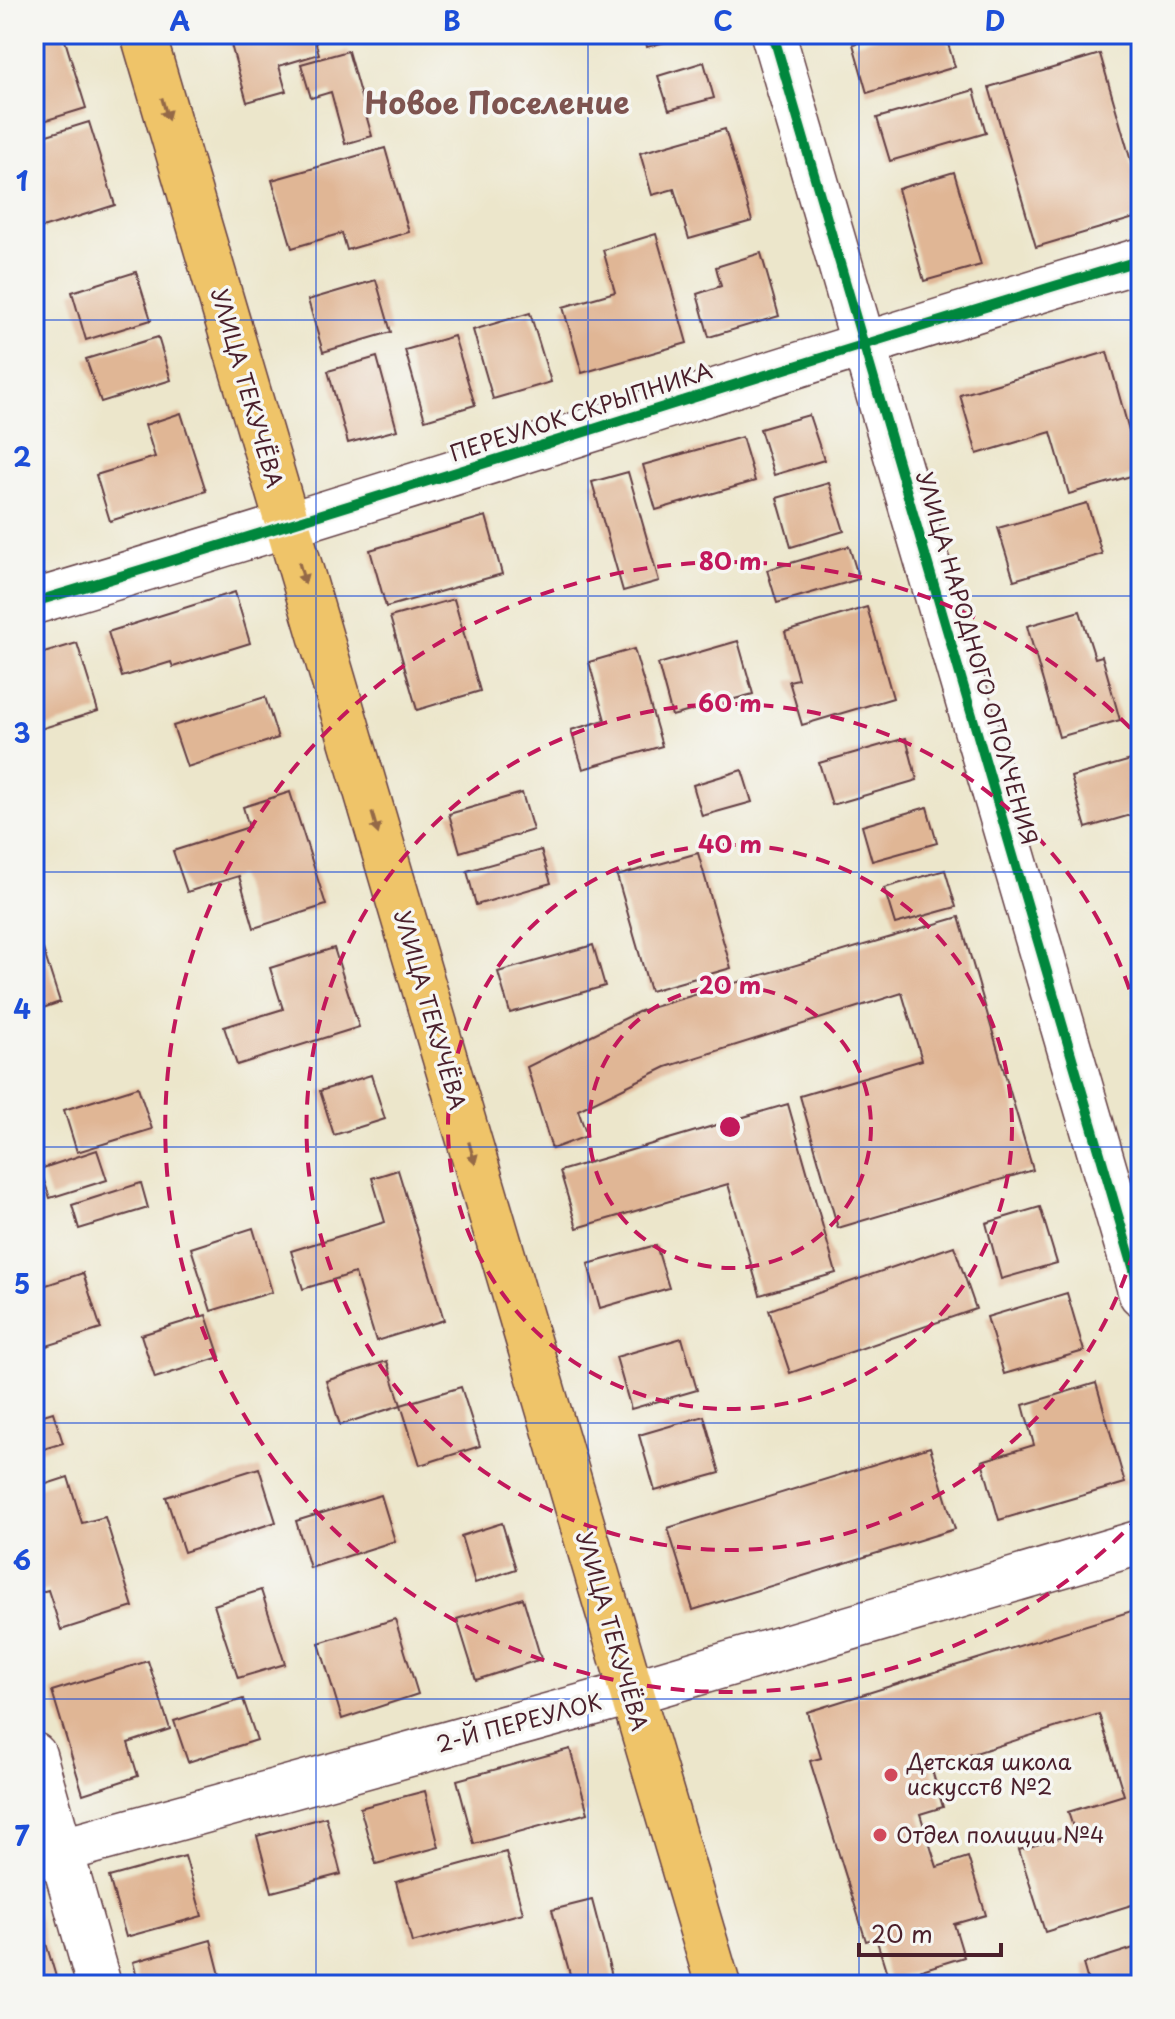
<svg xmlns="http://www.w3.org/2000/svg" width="1175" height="2019" font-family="'Playpen Sans',sans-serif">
<rect width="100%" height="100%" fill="#f6f6f2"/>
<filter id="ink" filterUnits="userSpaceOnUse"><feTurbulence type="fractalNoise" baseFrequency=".0125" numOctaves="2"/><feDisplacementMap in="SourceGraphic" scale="16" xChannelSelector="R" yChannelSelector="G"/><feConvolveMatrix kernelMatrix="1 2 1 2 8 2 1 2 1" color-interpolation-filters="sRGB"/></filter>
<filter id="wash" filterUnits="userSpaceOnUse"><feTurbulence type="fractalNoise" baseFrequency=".006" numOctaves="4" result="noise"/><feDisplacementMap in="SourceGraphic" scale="32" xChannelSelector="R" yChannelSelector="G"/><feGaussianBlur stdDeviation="1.8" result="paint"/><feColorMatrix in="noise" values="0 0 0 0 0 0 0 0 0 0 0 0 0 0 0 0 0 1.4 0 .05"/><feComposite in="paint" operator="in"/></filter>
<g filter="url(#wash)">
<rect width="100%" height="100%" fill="#ece6cb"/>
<g id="blocks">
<g fill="#e0b695">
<polygon points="34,34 63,34 86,108 34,124"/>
<polygon points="228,34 313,34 319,54 279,66 286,91 247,102"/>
<polygon points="644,34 690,34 690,35 647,47"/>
<polygon points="889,34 945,34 955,67 867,93 853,44"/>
<polygon points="348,51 372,136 345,144 331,92 311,98 301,64"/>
<polygon points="1100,54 1141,196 1141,216 1036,247 989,87"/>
<polygon points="704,62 714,98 669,110 658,76"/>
<polygon points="974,90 986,133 890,161 877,118"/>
<polygon points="89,122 115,205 39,229 34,214 34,139"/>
<polygon points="725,129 752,221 689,239 674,189 652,195 640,153"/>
<polygon points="385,148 409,232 347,250 342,233 292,248 272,180"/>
<polygon points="954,172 981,265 924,281 898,189"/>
<polygon points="656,234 687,343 582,373 563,307 615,292 603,250"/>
<polygon points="761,253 779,316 709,337 697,294 721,286 716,267"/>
<polygon points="136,272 151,320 86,340 72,292"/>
<polygon points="376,280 391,332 323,352 308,300"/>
<polygon points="530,313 551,382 493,399 473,330"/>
<polygon points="454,336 475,405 425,420 405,350"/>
<polygon points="158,337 171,380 101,402 86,359"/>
<polygon points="1107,352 1141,473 1069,494 1051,432 977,454 960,395"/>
<polygon points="377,357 397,430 348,443 328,371"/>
<polygon points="181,413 206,491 110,521 96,475 155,457 145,425"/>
<polygon points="809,415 824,460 774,475 760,429"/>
<polygon points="742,437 755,481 656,510 643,465"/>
<polygon points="628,472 659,581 623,591 592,482"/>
<polygon points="829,483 844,531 791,547 777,498"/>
<polygon points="1087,503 1102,554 1014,580 998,528"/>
<polygon points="486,516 502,574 386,607 370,550"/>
<polygon points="849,546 859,579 777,603 767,570"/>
<polygon points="235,592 250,643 173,667 171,662 122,677 108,632"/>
<polygon points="454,599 480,691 417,710 390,617"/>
<polygon points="867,607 893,698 802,725 789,681 798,679 785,632"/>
<polygon points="1080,611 1095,658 1102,656 1120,720 1059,737 1027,626"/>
<polygon points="738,641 753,694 672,716 658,664"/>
<polygon points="77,643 98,711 34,731 34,656"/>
<polygon points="634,649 662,746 583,769 571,730 605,720 589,662"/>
<polygon points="265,697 278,738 187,767 173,726"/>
<polygon points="906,738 917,780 832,805 819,763"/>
<polygon points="1138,758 1141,769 1141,812 1086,828 1071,777"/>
<polygon points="742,770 752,802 702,816 693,785"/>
<polygon points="290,792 326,905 254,928 239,876 187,892 173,851 249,827 243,807"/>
<polygon points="522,793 533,830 460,852 449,814"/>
<polygon points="927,807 937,843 872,861 862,826"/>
<polygon points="541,850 551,883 476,905 467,871"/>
<polygon points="698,853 731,968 650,991 617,876"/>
<polygon points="945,870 956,907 895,924 884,888"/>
<polygon points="959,917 1033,1170 838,1228 800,1096 922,1060 902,993 666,1067 578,1110 587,1136 552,1149 527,1067 640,1011"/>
<polygon points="34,921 60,1002 34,1011"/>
<polygon points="593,945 605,986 510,1013 498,972"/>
<polygon points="334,948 359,1027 237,1065 224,1027 283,1009 270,968"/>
<polygon points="371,1075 385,1119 334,1135 320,1091"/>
<polygon points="138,1087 152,1129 77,1152 64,1110"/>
<polygon points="788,1104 836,1273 760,1295 728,1184 577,1228 560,1171"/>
<polygon points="97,1150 107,1180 50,1198 40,1169"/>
<polygon points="398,1170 444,1320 376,1341 355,1273 303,1289 291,1251 385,1222 372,1178"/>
<polygon points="141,1183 148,1208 79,1229 72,1205"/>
<polygon points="1040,1207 1057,1263 1001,1279 986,1223"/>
<polygon points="253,1228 272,1292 211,1311 191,1248"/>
<polygon points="656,1245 669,1288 600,1308 588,1264"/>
<polygon points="954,1246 976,1309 790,1373 769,1310"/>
<polygon points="83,1273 101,1329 34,1350 34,1289"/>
<polygon points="1067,1293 1084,1351 1004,1374 987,1317"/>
<polygon points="206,1315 220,1357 155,1378 141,1335"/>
<polygon points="682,1338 697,1390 631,1409 616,1357"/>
<polygon points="387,1361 401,1405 340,1425 326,1381"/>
<polygon points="1096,1383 1125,1483 999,1520 982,1461 1034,1445 1023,1405"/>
<polygon points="461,1387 480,1446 420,1465 401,1405"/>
<polygon points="53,1412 63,1443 34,1452 34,1418"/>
<polygon points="704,1416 720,1473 655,1491 639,1435"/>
<polygon points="930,1447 955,1529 693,1610 668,1528"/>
<polygon points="259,1468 276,1522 184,1552 166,1497"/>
<polygon points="68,1477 82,1523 105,1517 133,1607 61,1630 48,1590 34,1594 34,1488"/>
<polygon points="381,1495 395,1541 310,1568 296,1521"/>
<polygon points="502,1523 516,1569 475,1583 461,1536"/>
<polygon points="261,1590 285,1664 238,1678 214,1605"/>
<polygon points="523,1598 541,1659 476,1680 457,1619"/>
<polygon points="1141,1608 1141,1902 1045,1932 1019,1850 1075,1833 1068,1812 1124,1795 1099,1714 931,1767 943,1807 920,1814 937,1867 968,1857 986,1915 954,1924 964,1957 889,1980 876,1938 866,1941 810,1761 821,1758 807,1712"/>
<polygon points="395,1619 418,1694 342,1719 319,1643"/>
<polygon points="148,1661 170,1729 128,1743 138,1776 83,1794 52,1691"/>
<polygon points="243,1699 257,1740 188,1762 174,1721"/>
<polygon points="570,1749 588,1813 474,1844 457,1780"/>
<polygon points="425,1791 439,1847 376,1864 360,1808"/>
<polygon points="326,1817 341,1874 272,1892 257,1836"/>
<polygon points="506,1852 523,1913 412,1943 396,1882"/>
<polygon points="185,1856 202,1916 126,1937 109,1877"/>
<polygon points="592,1900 613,1980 594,1985 573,1985 552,1910"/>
<polygon points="35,1907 57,1980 39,1985 34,1985"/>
<polygon points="211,1940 221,1979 199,1985 139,1985 133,1962"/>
<polygon points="1137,1947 1141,1960 1141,1985 1089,1985 1083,1964"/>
</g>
</g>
</g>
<g filter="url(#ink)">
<use href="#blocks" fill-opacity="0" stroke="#623d43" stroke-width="2"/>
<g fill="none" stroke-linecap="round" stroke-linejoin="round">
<g stroke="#623d43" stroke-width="47">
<g id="street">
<polyline points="773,34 1141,1294"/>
<path d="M34 602C404 492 771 370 1141 260"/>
<polyline points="34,1755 99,1985"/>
<polyline points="34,1858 630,1693 1141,1542"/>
</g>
</g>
<g stroke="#623d43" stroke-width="47">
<polyline id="primary" points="143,34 718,1985"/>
</g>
<use href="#street" stroke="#fff" stroke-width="44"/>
<use href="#primary" stroke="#efc469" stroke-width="44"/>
<g stroke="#f6f6f2" stroke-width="15">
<g id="cycleway">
<polyline points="773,34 1141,1294"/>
<path d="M34 602C404 492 771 370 1141 260"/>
</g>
</g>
<use href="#cycleway" stroke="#00873e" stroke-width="10"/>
</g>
<defs><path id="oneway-solid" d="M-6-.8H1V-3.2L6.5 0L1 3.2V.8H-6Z" transform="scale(2)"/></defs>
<g fill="#946947">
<use href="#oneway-solid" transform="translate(165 109) rotate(74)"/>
<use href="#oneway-solid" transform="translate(302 573) rotate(74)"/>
<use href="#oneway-solid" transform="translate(375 823) rotate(74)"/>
<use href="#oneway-solid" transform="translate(472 1153) rotate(74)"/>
</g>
</g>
<path fill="none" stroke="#1d4ed8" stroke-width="2" stroke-opacity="0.55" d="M316 34V1985M588 34V1985M859 34V1985M34 320H1141M34 596H1141M34 872H1141M34 1147H1141M34 1423H1141M34 1699H1141"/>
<g fill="none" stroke="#c2185b" stroke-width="4" stroke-dasharray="14 10">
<circle cx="730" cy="1127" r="141"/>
<circle cx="730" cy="1127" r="282"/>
<path d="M1140 1229A423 423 0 1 1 1140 1025"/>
<path d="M1140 1516A565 565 0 1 1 1140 738"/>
</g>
<g fill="#d1495b" stroke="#f6f6f2" stroke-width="3">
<circle cx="891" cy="1775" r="8"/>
<circle cx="880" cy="1835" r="8"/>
</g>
<g text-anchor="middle" stroke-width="7" stroke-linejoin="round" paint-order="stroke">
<g font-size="22" fill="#4a1f2b" stroke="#f6f6f2">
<text transform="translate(247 388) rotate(74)" y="8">УЛИЦА ТЕКУЧЁВА</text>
<text transform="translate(581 412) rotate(-18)" y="8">ПЕРЕУЛОК СКРЫПНИКА</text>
<text transform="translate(977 658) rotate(74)" y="8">УЛИЦА НАРОДНОГО ОПОЛЧЕНИЯ</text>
<text transform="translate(430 1010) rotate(74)" y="8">УЛИЦА ТЕКУЧЁВА</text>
<text transform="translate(612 1631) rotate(74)" y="8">УЛИЦА ТЕКУЧЁВА</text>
<text transform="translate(519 1723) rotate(-15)" y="8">2-Й ПЕРЕУЛОК</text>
</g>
<g font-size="22" fill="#4a1f2b" stroke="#f6f6f2" text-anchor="start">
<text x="907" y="1770">Детская школа<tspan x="907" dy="25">искусств №2</tspan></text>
<text x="896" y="1843">Отдел полиции №4</text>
</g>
<g font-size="30" font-weight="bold" fill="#7e5450" stroke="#f6f6f2">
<text x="497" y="114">Новое Поселение</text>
</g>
</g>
<circle cx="730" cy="1127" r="12" fill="#c2185b" stroke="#f6f6f2" stroke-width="4"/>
<g font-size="24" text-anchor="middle" font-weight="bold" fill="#c2185b" stroke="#f6f6f2" stroke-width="7" stroke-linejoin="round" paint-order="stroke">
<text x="730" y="570">80 m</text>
<text x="730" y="712">60 m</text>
<text x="730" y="853">40 m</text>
<text x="730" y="994">20 m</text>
</g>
<rect width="1175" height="2019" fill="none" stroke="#f6f6f2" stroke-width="88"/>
<path d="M859 1943v12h142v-12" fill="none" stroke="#4a1f2b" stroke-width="4"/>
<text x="871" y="1943" font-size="24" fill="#4a1f2b" stroke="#f6f6f2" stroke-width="6" paint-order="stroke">20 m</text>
<rect x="44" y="44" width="1087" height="1931" fill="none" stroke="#1d4ed8" stroke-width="3"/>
<g font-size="26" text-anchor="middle" font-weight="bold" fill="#1d4ed8">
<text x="180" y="31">A</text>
<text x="452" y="31">B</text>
<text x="723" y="31">C</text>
<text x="995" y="31">D</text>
<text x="22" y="191">1</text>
<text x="22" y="467">2</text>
<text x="22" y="743">3</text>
<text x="22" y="1019">4</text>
<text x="22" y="1294">5</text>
<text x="22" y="1570">6</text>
<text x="22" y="1846">7</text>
</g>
</svg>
